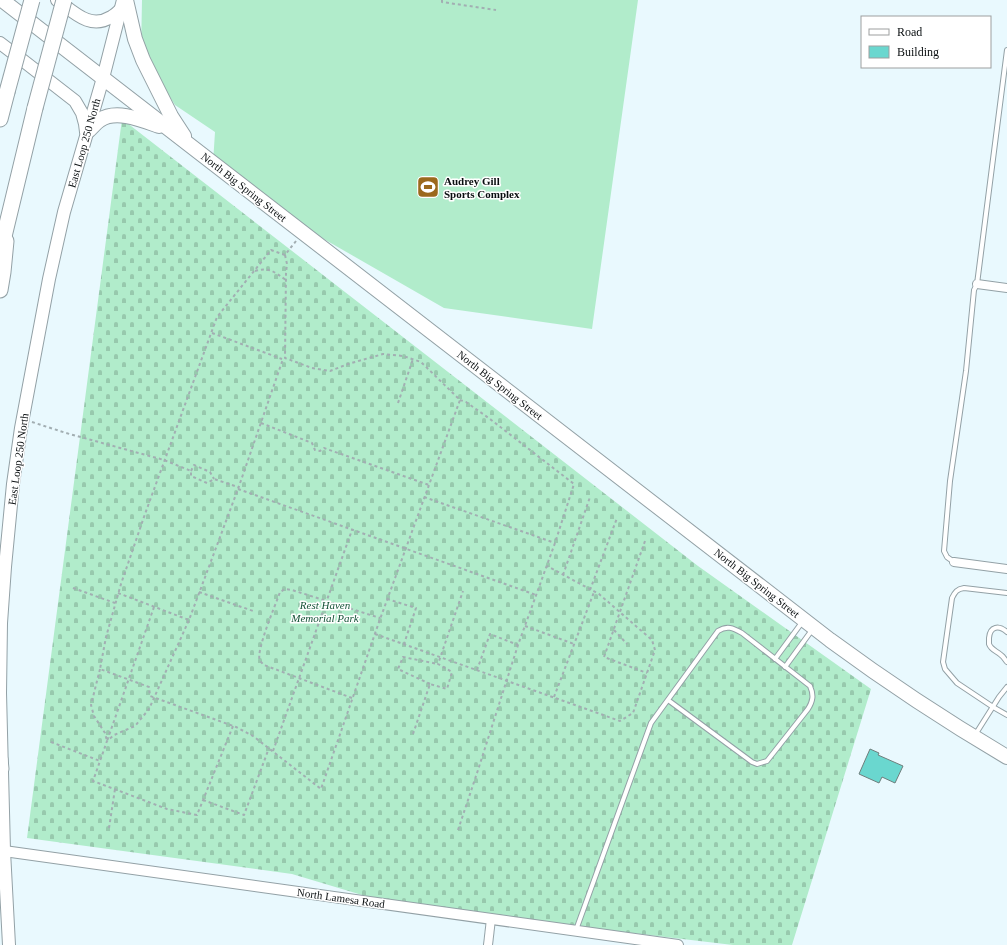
<svg xmlns="http://www.w3.org/2000/svg" width="1007" height="945" font-family="Georgia,serif">
<defs>
<pattern id="cemetery-stones" width="16" height="16" patternUnits="userSpaceOnUse"><rect width="16" height="16" fill="#b1eccb"/><path d="M2 7V4a2 2 0 0 1 4 0v3zM10 15v-3a2 2 0 0 1 4 0v3z" fill="#97c9ad"/></pattern>
</defs>
<rect width="100%" height="100%" fill="#e9f9fe"/>
<polygon fill="url(#cemetery-stones)" points="122,119 698,566 871,689 792,945 733,945 505,918 372,898 292,874 27,838"/>
<polygon fill="#b1eccb" points="142,0 638,0 592,329 444,308 275,211 213,163 215,132 175,105 141,52"/>
<polygon fill="#6ad7cf" stroke="#6f7e7c" points="870,749 879,753 878,755 903,766 895,783 882,777 879,783 859,774"/>
<g fill="none" stroke-linecap="round" stroke-linejoin="round">
<g stroke="#93a1a6" stroke-width="6">
<g id="service">
<polyline points="954,562 947,557 944,551 950,481 966,371 974,290 977,284 1007,50"/>
<path d="M1007 593 964 588C957 589 955 592 952 598L943 662 945 669 957 683 993 707 1007 715"/>
<path d="M1007 632C999 625 990 626 989 638 989 638 989 644 989 644 991 650 997 651 1001 655 1004 657 1005 660 1007 662"/>
<polyline points="775,659 803,621"/>
<polyline points="785,667 812,630"/>
<polyline points="975,735 999,697 1007,687"/>
<path d="M576 930 651 723 718 631C727 625 733 628 742 633L810 686C814 695 813 701 808 709L767 761 757 764 752 762 668 700"/>
</g>
</g>
<g stroke="#93a1a6" stroke-width="10">
<g id="minor">
<polyline points="977,284 1007,288"/>
<polyline points="954,562 1007,569"/>
<polyline points="488,945 491,919"/>
</g>
</g>
<g stroke="#93a1a6" stroke-width="12">
<polyline id="tertiary" points="4,851 678,945"/>
</g>
<g stroke="#93a1a6" stroke-width="14">
<g id="secondary">
<path d="M57 0C74 12 90 30 111 17 115 15 118 12 121 9"/>
<polyline points="0,43 21,59 75,101 82,113 85,124 86,132"/>
<polyline points="9,945 4,851 0,693 1,623 5,567 13,484 21,428 49,279 64,212 103,78 123,0"/>
</g>
</g>
<g stroke="#93a1a6" stroke-width="16">
<g id="trunk">
<path d="M2 0 830 640C887 682 946 721 1007 757"/>
<polyline points="126,0 135,39 143,60 171,116 184,136"/>
<path d="M88 131C92 128 95 123 100 120 116 109 142 120 159 126"/>
</g>
</g>
<g stroke="#93a1a6" stroke-width="17">
<g id="motorway">
<polyline points="0,119 7,92"/>
<polyline points="0,253 35,108"/>
<polyline points="0,290 3,272 6,241"/>
<polyline points="0,759 1,769"/>
</g>
</g>
<g stroke="#a2aeb2" stroke-width="2" stroke-dasharray="3 3" stroke-linecap="butt">
<polyline points="442,0 442,2 496,10"/>
<polyline points="285,255 271,250 217,317 145,514 121,584 106,637 100,669 149,687 150,696 236,727 253,736 321,789 379,622 460,400 421,362 403,356 383,354 348,364 330,371 312,368 285,358 286,273 287,264 285,255 296,241"/>
<path d="M255 271C270 267 274 272 286 280"/>
<polyline points="212,333 282,359"/>
<polyline points="398,403 413,359"/>
<polyline points="32,422 66,433 164,460 191,471 191,476 207,483 214,479 238,487"/>
<polyline points="261,423 312,443 315,450 320,451 324,448 429,485"/>
<polyline points="191,471 194,465 210,472 214,479"/>
<polyline points="238,489 536,595"/>
<polyline points="424,497 555,543"/>
<polyline points="645,541 604,657 647,673"/>
<polyline points="563,575 590,497"/>
<polyline points="73,588 115,603"/>
<polyline points="590,590 617,518"/>
<polyline points="199,592 253,611"/>
<polyline points="118,593 189,620"/>
<polyline points="387,599 416,608 404,644"/>
<polyline points="525,626 574,644"/>
<polyline points="614,630 627,644"/>
<polyline points="375,634 620,721 633,713 655,650 652,640 599,594 547,566"/>
<polyline points="100,669 91,705 94,716 105,733 107,741 154,607"/>
<polyline points="477,670 490,634 518,645"/>
<polyline points="430,684 398,669 403,657 438,664"/>
<polyline points="554,697 594,592"/>
<path d="M352 698 264 665C263 664 261 662 260 661 255 652 276 604 280 592L285 589 292 590 380 618"/>
<polyline points="233,726 197,815 167,809 93,781 107,741 114,735 135,726 149,709 189,620 238,489 283,359"/>
<polyline points="413,734 430,684 447,689 452,672 438,664 463,591"/>
<polyline points="51,742 100,761"/>
<polyline points="273,751 352,530"/>
<polyline points="203,800 244,815 269,748"/>
<polyline points="109,828 115,789"/>
<polyline points="458,830 478,770 518,645 555,543 574,484 490,419 466,402 460,400"/>
</g>
<use href="#service" stroke="#fff" stroke-width="4"/>
<use href="#minor" stroke="#fff" stroke-width="8"/>
<use href="#tertiary" stroke="#fff" stroke-width="10"/>
<use href="#secondary" stroke="#fff" stroke-width="12"/>
<use href="#trunk" stroke="#fff" stroke-width="14"/>
<use href="#motorway" stroke="#fff" stroke-width="15"/>
<g stroke="#93a1a6" stroke-width="17" stroke-linecap="butt">
<g id="motorway-bridge">
<polyline points="7,92 32,0"/>
<polyline points="35,108 64,0"/>
</g>
</g>
<use href="#motorway-bridge" stroke="#fff" stroke-width="15"/>
</g>
<defs>
<g id="stadium-square" transform="scale(1.15)"><rect x="-9" y="-9" width="18" height="18" rx="4" fill="#9b691d" stroke="#fff"/><path d="M0-5a6.5 5 0 1 0 0 10a6.5 5 0 1 0 0-10ZM-3.5-1.8h7v3.6h-7Z" fill="#fff"/></g>
</defs>
<g fill-rule="evenodd">
<use href="#stadium-square" x="428" y="187"/>
</g>
<g text-anchor="middle" stroke-width="3" stroke-linejoin="round" paint-order="stroke">
<g font-size="11" fill="#090e10" stroke="#fff">
<text transform="translate(84 143) rotate(-74)" y="4">East Loop 250 North</text>
<text transform="translate(244 187) rotate(38)" y="4">North Big Spring Street</text>
<text transform="translate(500 385) rotate(38)" y="4">North Big Spring Street</text>
<text transform="translate(18 459) rotate(-82)" y="4">East Loop 250 North</text>
<text transform="translate(757 583) rotate(38)" y="4">North Big Spring Street</text>
<text transform="translate(341 898) rotate(8)" y="4">North Lamesa Road</text>
</g>
<g font-size="11" font-weight="bold" fill="#090e10" stroke="#fff" text-anchor="start">
<text x="444" y="185">Audrey Gill<tspan x="444" dy="13">Sports Complex</tspan></text>
</g>
<g font-size="11" font-style="italic" fill="#135236" stroke="#fff">
<text x="325" y="609">Rest Haven<tspan x="325" dy="13">Memorial Park</tspan></text>
</g>
</g>
<rect x="861" y="16" width="130" height="52" fill="#ffffff" stroke="#9d9f9f"/>
<rect x="869" y="29" width="20" height="6" fill="#ffffff" stroke="#9d9f9f"/>
<text x="897" y="36" font-size="12" fill="#090e10">Road</text>
<rect x="869" y="46" width="20" height="12" fill="#6ad7cf" stroke="#9d9f9f"/>
<text x="897" y="56" font-size="12" fill="#090e10">Building</text>
</svg>
